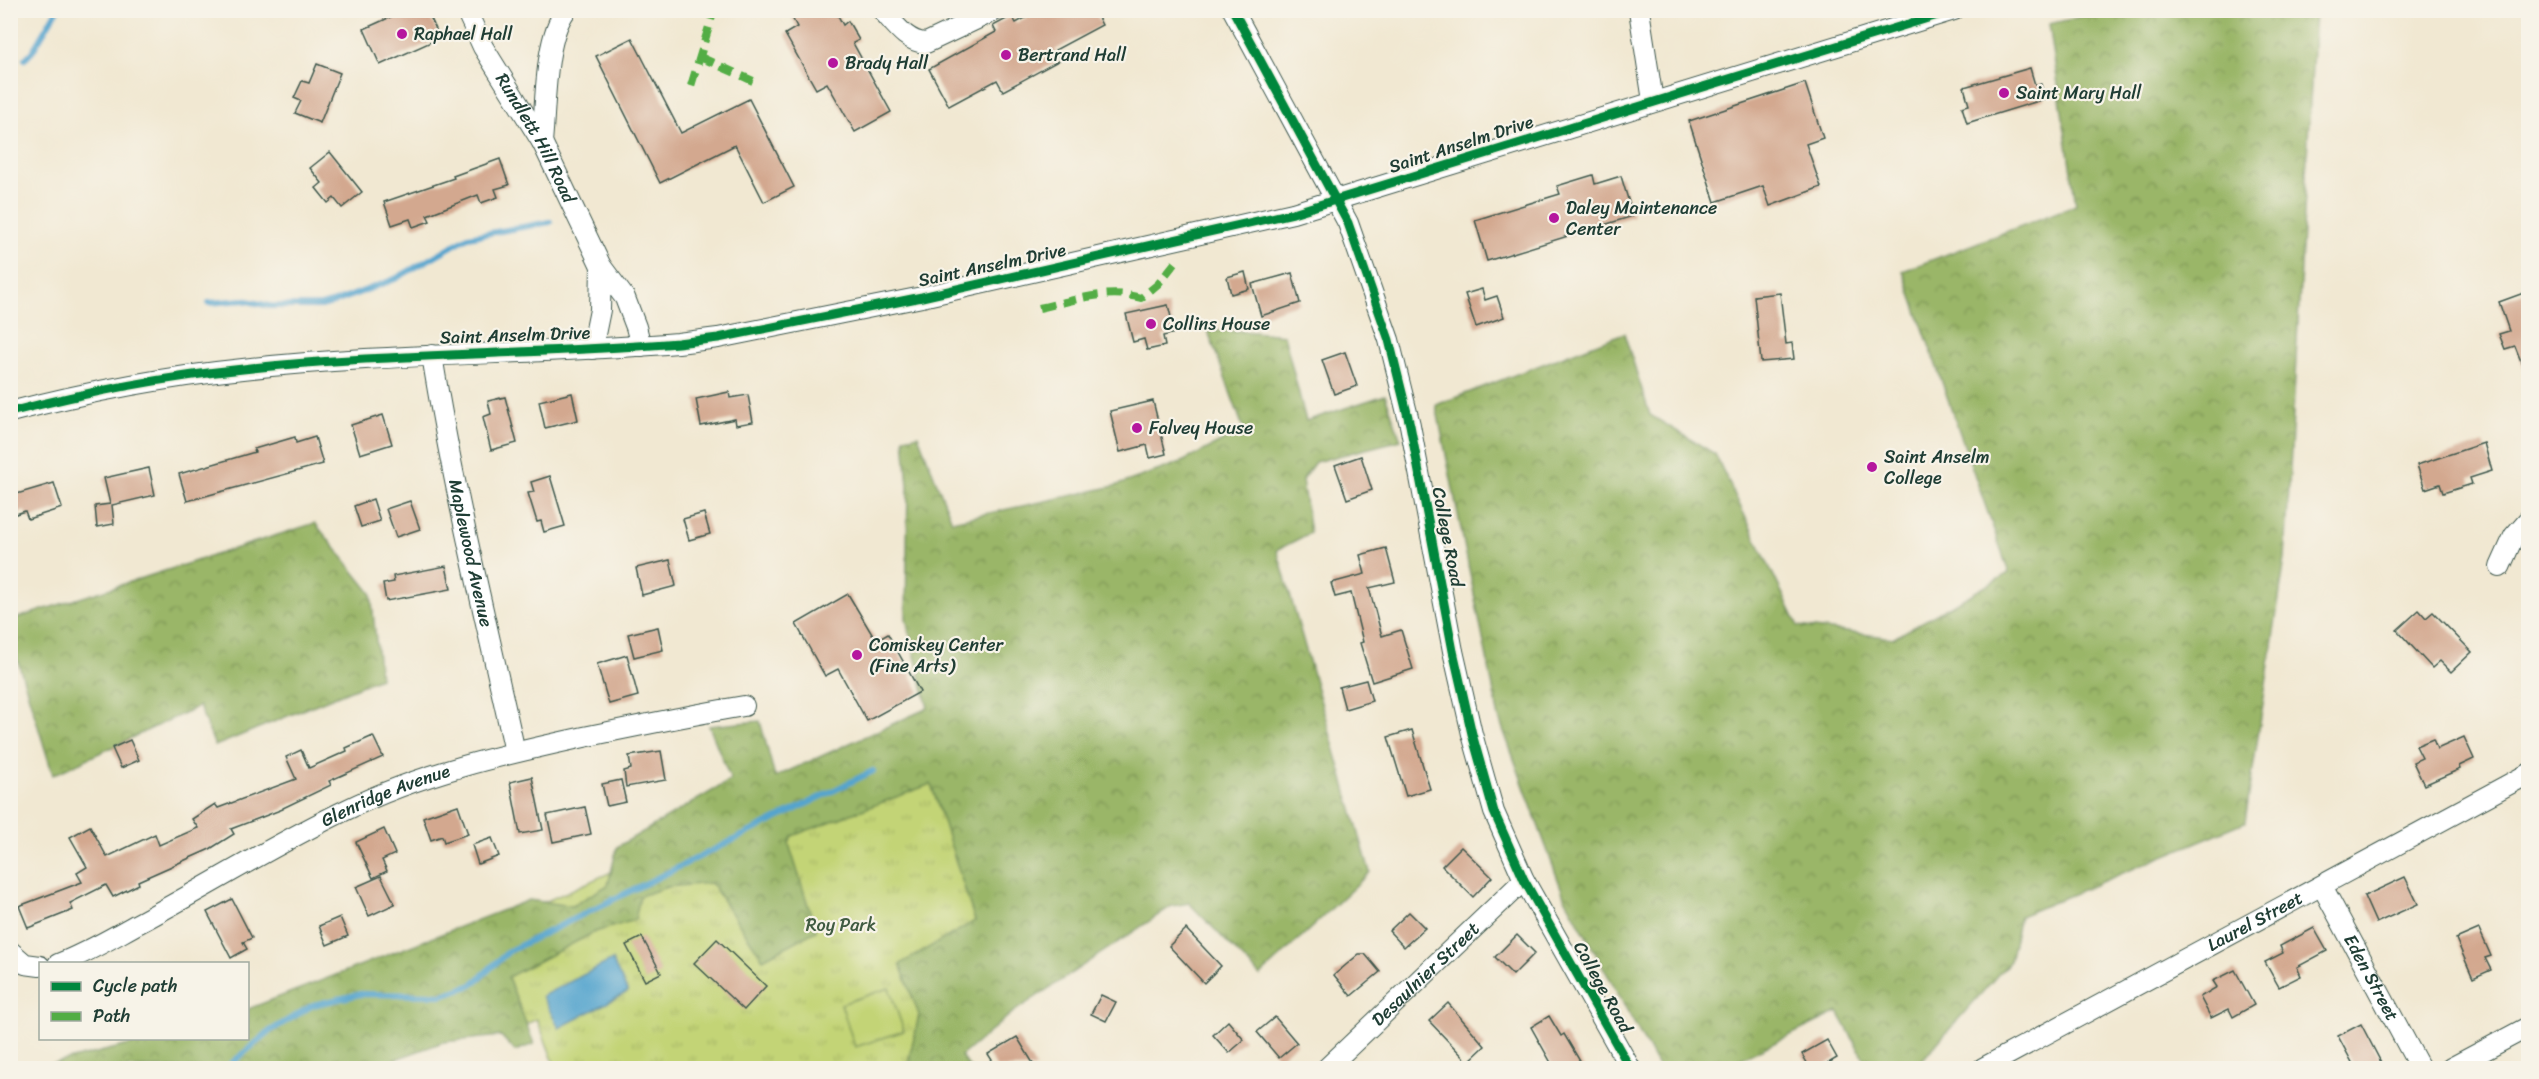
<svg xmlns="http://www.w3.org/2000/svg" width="2539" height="1079" font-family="Sriracha,sans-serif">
<defs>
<pattern id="grass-tufts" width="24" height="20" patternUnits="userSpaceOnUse" patternTransform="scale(1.5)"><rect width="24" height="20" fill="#c3d476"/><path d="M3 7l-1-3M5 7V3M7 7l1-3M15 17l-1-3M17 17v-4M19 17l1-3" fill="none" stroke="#a7b767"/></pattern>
<pattern id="forest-crowns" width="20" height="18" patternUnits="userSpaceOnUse" patternTransform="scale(1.5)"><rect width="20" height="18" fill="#9ab667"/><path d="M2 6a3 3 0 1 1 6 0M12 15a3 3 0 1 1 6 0" fill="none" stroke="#7d9556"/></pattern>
</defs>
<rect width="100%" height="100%" fill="#f7f3e8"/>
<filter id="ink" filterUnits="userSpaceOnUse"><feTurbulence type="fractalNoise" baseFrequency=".0167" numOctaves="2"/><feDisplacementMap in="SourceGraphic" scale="12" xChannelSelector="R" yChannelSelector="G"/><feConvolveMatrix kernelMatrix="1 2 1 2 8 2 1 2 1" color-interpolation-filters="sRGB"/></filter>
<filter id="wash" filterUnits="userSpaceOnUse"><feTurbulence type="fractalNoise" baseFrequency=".008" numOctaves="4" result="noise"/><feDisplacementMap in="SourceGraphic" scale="24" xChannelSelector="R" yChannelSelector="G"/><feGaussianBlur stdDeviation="1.35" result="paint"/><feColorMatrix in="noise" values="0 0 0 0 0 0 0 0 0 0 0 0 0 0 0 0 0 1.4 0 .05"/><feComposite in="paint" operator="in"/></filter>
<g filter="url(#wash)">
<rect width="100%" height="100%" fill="#f1e8d2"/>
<polygon fill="url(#grass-tufts)" stroke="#718855" stroke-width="1.5" points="937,726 1012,1013 912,1068 556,1068 537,1019 501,1036 482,930"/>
<g fill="url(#forest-crowns)" stroke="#5c7a4e" stroke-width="1.5">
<polygon points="2106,11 2315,11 2285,559 2245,822 2020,916 2010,961 1915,1068 1869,1068 1838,1012 1722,1068 1659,1068 1564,896 1499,718 1436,405 1624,333 1650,415 1715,454 1798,626 1894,638 2009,573 1903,271 2076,205 2049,24"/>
<polygon points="1208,331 1242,331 1284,335 1306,421 1385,395 1401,440 1315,462 1302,480 1310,533 1277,550 1370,872 1260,976 1189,903 1172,906 1012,1013 961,1056 970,1068 907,1068 919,1015 900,964 975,921 931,784 792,836 789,844 816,931 763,959 711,883 667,887 640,896 635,920 595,932 508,977 534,1044 515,1051 501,1036 443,1042 371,1068 35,1068 153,1039 248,1038 248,1009 529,900 572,906 608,885 617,847 731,780 709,726 760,721 775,777 928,708 906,619 908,486 904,438 918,435 952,521 1115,486 1182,462 1244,430"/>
<polygon points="315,523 371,593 380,678 215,746 199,706 53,775 11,639 11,620"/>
</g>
<polygon fill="#c3d476" stroke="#718855" stroke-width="1.5" points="889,988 904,1031 855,1047 841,1004"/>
<polygon fill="#54a4ce" stroke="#3a7081" stroke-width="1.5" points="612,960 628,992 559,1028 542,996"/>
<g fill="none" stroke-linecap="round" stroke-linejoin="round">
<g stroke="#54a4ce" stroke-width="6">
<polyline points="25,59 32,52 57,10"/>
<polyline points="209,303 243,300 270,306 321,306 335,302 395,279 468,237 550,222"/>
<polyline points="226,1068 270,1031 313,1005 360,994 442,995 472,985 509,951 873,771"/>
</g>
</g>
<g id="blocks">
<g fill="#d3a88f">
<polygon points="406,10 427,10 440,38 380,65 364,29"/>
<polygon points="788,10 835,10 843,25 848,21 859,40 853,43 891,112 855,132 827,83 816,89 785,34 797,27"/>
<polygon points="1040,10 1094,10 1102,25 1055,50 1060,60 1003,91 997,80 949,106 929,69 996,32 993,26 1012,16 1016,23"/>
<polygon points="632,38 681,133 749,99 794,187 764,202 735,145 660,183 596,56"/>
<polygon points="317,64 340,73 320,123 295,113 301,101 294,98 302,81 309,83"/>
<polygon points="2030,68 2035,85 2041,84 2045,99 1967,123 1962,107 1969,105 1964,87"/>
<polygon points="1805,83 1823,138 1806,144 1821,187 1770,206 1763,186 1715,202 1689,121"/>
<polygon points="330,152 362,192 342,208 334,198 328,203 316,188 322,183 310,168"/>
<polygon points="500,159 509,185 495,189 498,197 481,203 478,195 427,215 430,221 413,227 410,219 392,225 384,202 454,178 453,176"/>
<polygon points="1593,175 1595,184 1621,176 1633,216 1487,261 1475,220 1560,194 1557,186"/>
<polygon points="1245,272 1249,289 1231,294 1227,277"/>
<polygon points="1292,273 1300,303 1261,316 1252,284"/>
<polygon points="1482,289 1485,300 1497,296 1504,317 1476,327 1465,294"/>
<polygon points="2529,291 2529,377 2527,377 2515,346 2505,349 2499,334 2509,331 2499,302"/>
<polygon points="1780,293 1786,344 1792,343 1794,359 1761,362 1754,296"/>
<polygon points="1168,305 1175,333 1163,336 1165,346 1147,350 1144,339 1133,342 1126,314"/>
<polygon points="1345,352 1357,386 1334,394 1322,360"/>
<polygon points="729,392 730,398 748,395 753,422 736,425 735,419 701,426 696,399"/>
<polygon points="572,393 578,420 545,428 539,401"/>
<polygon points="505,397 517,443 491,450 483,417 491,414 488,401"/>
<polygon points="1153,401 1166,454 1150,458 1147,445 1120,452 1110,411"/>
<polygon points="383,415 392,444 360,454 351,425"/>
<polygon points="295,437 296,443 315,437 323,464 187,501 179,474 255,452 254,449"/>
<polygon points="2484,443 2492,471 2470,478 2472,484 2443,493 2440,484 2425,489 2417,465"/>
<polygon points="1361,456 1372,490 1347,499 1335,465"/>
<polygon points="149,468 155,495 112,505 114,524 97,527 95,506 110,504 104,478"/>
<polygon points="550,476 565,526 544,532 541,521 537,522 528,493 534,492 531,482"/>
<polygon points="54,483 62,508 28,519 25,511 10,516 10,496"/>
<polygon points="373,499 380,521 361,527 354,506"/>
<polygon points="410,501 420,529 396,537 386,509"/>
<polygon points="704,513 710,534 689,540 683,519"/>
<polygon points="1386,548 1395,582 1369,588 1382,636 1401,630 1413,669 1372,682 1360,643 1363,642 1351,593 1335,597 1331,583 1365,574 1360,555"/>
<polygon points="670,560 676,586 642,595 636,568"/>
<polygon points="446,566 451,589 386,601 383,584 394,582 393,576"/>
<polygon points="848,594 876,641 888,634 920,692 867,721 838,669 825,676 796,624"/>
<polygon points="2419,610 2426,618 2433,612 2472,652 2451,672 2440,661 2432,668 2397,630"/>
<polygon points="658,627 663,650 634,657 628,634"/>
<polygon points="627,655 638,696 609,704 597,664"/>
<polygon points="1366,680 1372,701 1345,709 1339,687"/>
<polygon points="1412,730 1430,789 1406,796 1388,737"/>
<polygon points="373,736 383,757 329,781 331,785 283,808 283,809 231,829 234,834 210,849 138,881 139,884 113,897 106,885 70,903 73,910 28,928 19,906 82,882 77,873 87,867 70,837 90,826 107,857 155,834 159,845 198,828 192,819 215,804 218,808 296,779 286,757 301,750 309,768 347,751 346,748"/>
<polygon points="2464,737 2474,759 2459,766 2460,769 2424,785 2413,762 2422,758 2416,746 2433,739 2437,749"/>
<polygon points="130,740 139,760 121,768 112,748"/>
<polygon points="661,751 666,780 626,787 624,771 631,769 629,756"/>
<polygon points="532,777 543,830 520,834 510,782"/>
<polygon points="621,780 626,802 607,806 602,784"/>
<polygon points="458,805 468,834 444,842 442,836 431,840 423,817"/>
<polygon points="585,807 591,834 553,842 547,815"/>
<polygon points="384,829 395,854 382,860 387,871 373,878 356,842"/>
<polygon points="492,838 499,856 478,864 472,845"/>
<polygon points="1461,847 1492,877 1473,897 1442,866"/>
<polygon points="381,876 395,904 369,916 356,887"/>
<polygon points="2405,877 2418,904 2376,923 2364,896"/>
<polygon points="232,899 252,938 243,942 247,949 231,958 207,912"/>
<polygon points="1409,912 1425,928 1404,947 1389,931"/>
<polygon points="340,917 348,936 327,945 319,926"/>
<polygon points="2314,928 2327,951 2297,967 2301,976 2279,987 2265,962 2283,953 2280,946"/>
<polygon points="1186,929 1221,966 1204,983 1169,946"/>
<polygon points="2479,929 2491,956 2485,958 2491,970 2473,978 2456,939"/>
<polygon points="1517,935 1535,953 1513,975 1495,957"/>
<polygon points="642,937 661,973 645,981 626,945"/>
<polygon points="717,939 766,986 744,1010 694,963"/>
<polygon points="1359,954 1365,954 1380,972 1351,996 1334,975"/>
<polygon points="2235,970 2254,1005 2233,1017 2229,1009 2211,1018 2200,997 2217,987 2213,981"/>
<polygon points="1101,995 1116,1002 1106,1021 1091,1014"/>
<polygon points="1448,1003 1485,1046 1468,1062 1429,1021"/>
<polygon points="1549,1016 1561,1036 1564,1034 1584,1068 1554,1068 1531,1027"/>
<polygon points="1275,1017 1297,1043 1279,1058 1257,1032"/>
<polygon points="1228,1021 1244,1040 1229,1053 1213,1035"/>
<polygon points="2361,1024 2384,1068 2355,1068 2338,1036"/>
<polygon points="1017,1037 1036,1068 997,1068 988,1054"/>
<polygon points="1827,1040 1837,1058 1820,1068 1810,1068 1802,1054"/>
</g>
</g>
</g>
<g filter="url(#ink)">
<use href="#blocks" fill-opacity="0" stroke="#3e574c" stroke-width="1.5"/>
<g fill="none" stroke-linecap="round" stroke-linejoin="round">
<g stroke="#3e574c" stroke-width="22">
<g id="minor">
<path id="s1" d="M466 10 483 47 542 142 601 266 625 298 636 327 641 346"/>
<path d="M882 10C895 24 906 42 926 43L996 10"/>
<polyline points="1233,10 1348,223 1389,340 1410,425 1453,651 1472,734 1494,812 1524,880 1630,1068"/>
<polyline points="1639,10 1653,101"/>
<path d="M542 142C546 105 544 39 566 10"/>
<polyline points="592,349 600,310 601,266"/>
<path id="s2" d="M432 355C453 488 486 620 515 752"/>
<path d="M10 412C87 392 164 377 243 369 387 353 533 355 678 343L718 338 922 297 1293 213 1954 10"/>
<polyline points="2500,567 2514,536 2528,520"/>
<path id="s3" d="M2322 886 2420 1068"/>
<polyline points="10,951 25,964 40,966"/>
<path id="s4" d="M58 964C87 953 113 937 139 923 208 886 275 844 346 810 421 773 502 755 584 737 637 726 690 715 744 706"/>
<path id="s5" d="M1327 1068 1524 880"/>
<path id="s6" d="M1983 1068 2528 774"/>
<polyline points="2451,1068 2528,1027"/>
</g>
</g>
<use href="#minor" stroke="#fff" stroke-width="20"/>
<g stroke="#52ad45" stroke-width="8" stroke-dasharray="15 8" stroke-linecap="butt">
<polyline points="700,57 753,81"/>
<polyline points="691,86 714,10"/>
<path d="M1039 308C1072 301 1107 288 1141 298L1158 284 1179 258"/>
</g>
<g stroke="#f7f3e8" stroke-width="13">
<g id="cycleway">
<polyline points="1233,10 1348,223 1389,340 1410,425 1453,651 1472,734 1494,812 1524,880 1630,1068"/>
<path d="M10 412C87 392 164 377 243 369 387 353 533 355 678 343L718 338 922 297 1293 213 1954 10"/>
</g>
</g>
<use href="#cycleway" stroke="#00873e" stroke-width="9"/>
</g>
</g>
<g fill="#b5179e" stroke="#f7f3e8" stroke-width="2">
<circle cx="402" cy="34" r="6"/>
<circle cx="1006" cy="55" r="6"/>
<circle cx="833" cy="63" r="6"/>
<circle cx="2004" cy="93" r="6"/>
<circle cx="1554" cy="218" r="6"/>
<circle cx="1151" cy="324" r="6"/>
<circle cx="1137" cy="428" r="6"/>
<circle cx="1872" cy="467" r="6"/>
<circle cx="857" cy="655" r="6"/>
</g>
<g text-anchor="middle" stroke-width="4.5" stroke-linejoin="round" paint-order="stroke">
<g font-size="18" fill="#1f3d34" stroke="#f7f3e8" text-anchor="start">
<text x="414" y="40">Raphael Hall</text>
<text x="1018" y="61">Bertrand Hall</text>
<text x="845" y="69">Brady Hall</text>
<text x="2016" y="99">Saint Mary Hall</text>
<text x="1566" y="214">Daley Maintenance<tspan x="1566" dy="21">Center</tspan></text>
<text x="1163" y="330">Collins House</text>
<text x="1149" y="434">Falvey House</text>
<text x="1884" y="463">Saint Anselm<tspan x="1884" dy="21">College</tspan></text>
<text x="869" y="651">Comiskey Center<tspan x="869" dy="21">(Fine Arts)</tspan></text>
</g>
<g font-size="18" fill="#1f3d34" stroke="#f7f3e8">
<text dy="6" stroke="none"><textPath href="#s1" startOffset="146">Rundlett Hill Road</textPath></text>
<text transform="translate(1461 144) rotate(-18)" y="6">Saint Anselm Drive</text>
<text transform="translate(992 265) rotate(-12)" y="6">Saint Anselm Drive</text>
<text transform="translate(515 335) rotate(-2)" y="6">Saint Anselm Drive</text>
<text transform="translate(1448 537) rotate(79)" y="6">College Road</text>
<text dy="6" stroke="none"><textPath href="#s2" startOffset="202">Maplewood Avenue</textPath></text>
<text dy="6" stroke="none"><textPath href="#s4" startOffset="369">Glenridge Avenue</textPath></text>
<text dy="6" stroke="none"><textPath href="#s6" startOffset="309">Laurel Street</textPath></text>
<text dy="6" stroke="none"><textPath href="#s5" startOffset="136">Desaulnier Street</textPath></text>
<text dy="6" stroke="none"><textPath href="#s3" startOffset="104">Eden Street</textPath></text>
<text transform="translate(1603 987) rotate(61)" y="6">College Road</text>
</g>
<g font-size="18" fill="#405b41" stroke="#f7f3e8">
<text x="841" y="931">Roy Park</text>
</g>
</g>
<rect width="2539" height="1079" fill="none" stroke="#f7f3e8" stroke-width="36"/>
<rect x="39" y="962" width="210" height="78" fill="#f7f3e8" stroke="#a1aaa0" stroke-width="1.5"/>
<rect x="51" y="982" width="30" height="9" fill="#00873e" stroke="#a1aaa0" stroke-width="1.5"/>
<text x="93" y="992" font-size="18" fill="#1f3d34">Cycle path</text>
<rect x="51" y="1012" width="30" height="9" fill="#52ad45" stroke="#a1aaa0" stroke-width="1.5"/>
<text x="93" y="1022" font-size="18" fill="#1f3d34">Path</text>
</svg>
